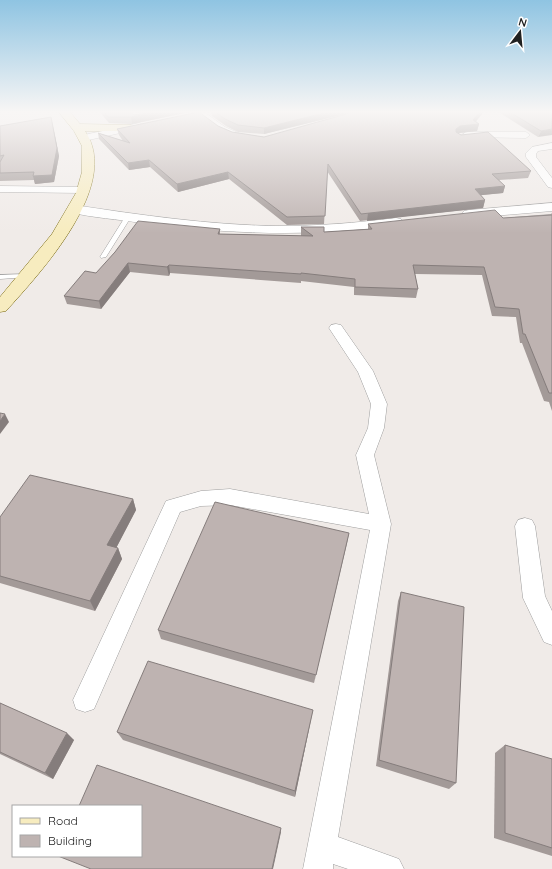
<svg xmlns="http://www.w3.org/2000/svg" width="552" height="869" font-family="Quicksand,sans-serif">
<rect width="100%" height="100%" fill="#f0ebe8"/>
<g fill="none" stroke-linecap="round" stroke-linejoin="round">
<g stroke="#9e9e9e" stroke-width="1">
<g id="service">
<polygon points="128,215 131,217 106,257 101,258 100,257 125,217"/>
<polygon points="27,274 30,276 29,277 0,279 0,275"/>
</g>
</g>
<g stroke="#9e9e9e" stroke-width="1">
<g id="minor">
<polygon points="198,112 204,112 225,127 243,135 239,138 219,131 198,116"/>
<polygon points="140,123 144,126 143,128 84,141 80,138 84,135"/>
<polygon points="466,132 526,132 530,135 526,138 463,137 462,135"/>
<polygon points="552,143 552,149 538,151 536,154 536,157 552,178 552,188 548,187 526,157 526,153 532,147"/>
<polygon points="0,186 83,187 88,190 83,193 0,192"/>
<polygon points="336,324 341,325 373,371 387,404 384,428 374,455 391,524 338,837 399,859 404,869 348,869 333,864 333,869 303,869 370,530 230,505 201,506 180,512 94,709 85,712 76,709 73,700 166,501 201,491 230,489 369,514 356,455 368,428 371,404 358,372 329,328 331,325"/>
<polygon points="525,518 532,520 535,526 545,596 552,611 552,645 544,642 523,598 515,526 518,520"/>
</g>
</g>
<g stroke="#9e9e9e" stroke-width="1">
<g id="tertiary">
<polygon points="552,203 552,211 469,218 464,217 462,214 464,211 469,210"/>
<path d="M74 205C141 215 209 225 277 226 317 226 357 223 396 218L401 219 403 222 401 225 396 226C310 237 227 234 141 223 118 219 93 218 69 212L67 209 69 206Z"/>
</g>
</g>
<g stroke="#75650a" stroke-width="1">
<path id="secondary" d="M58 111H69L80 124 131 125 136 128 131 131H85C122 185 41 272 6 311L0 312V297L52 234 76 193 82 172V146L74 131Z"/>
</g>
<use href="#service" fill="#fff" fill-rule="evenodd"/>
<use href="#minor" fill="#fff" fill-rule="evenodd"/>
<use href="#tertiary" fill="#fff" fill-rule="evenodd"/>
<use href="#secondary" fill="#f7ecbf" fill-rule="evenodd"/>
</g>
<g fill="#a39a98">
<polygon points="99,111 129,111 134,115 154,112 137,113 134,111 194,111 132,124 109,123"/>
<polygon points="211,111 357,111 264,134 238,132 226,126 212,116"/>
<polygon points="497,111 552,111 538,137"/>
<polygon points="482,114 476,121 479,124 477,131 459,133 458,133 531,171 528,178 499,180 505,186 503,193 481,195 485,200 483,208 360,221 327,171 324,224 287,225 229,179 178,192 150,167 129,170 99,139 98,133 123,141 119,135 117,129 218,126 232,132 264,137"/>
<polygon points="51,117 59,156 54,182 35,184 34,180 0,181 0,126"/>
<polygon points="552,213 552,411 549,402 544,401 522,343 520,343 516,317 492,316 482,275 415,274 418,289 416,298 354,295 354,287 301,281 301,283 170,273 169,276 130,272 101,309 67,304 64,296 96,273 220,229 220,234 301,236 301,227 324,232 368,229 368,224 503,218 551,214"/>
<polygon points="133,499 136,510 116,548 118,548 122,559 95,611 0,583 0,517"/>
<polygon points="349,533 314,683 161,639 158,630"/>
<polygon points="401,592 456,783 449,789 376,766 398,601"/>
<polygon points="0,703 74,740 53,779 0,754"/>
<polygon points="313,710 295,797 123,740 117,732"/>
<polygon points="505,745 552,759 552,856 494,838 495,753"/>
</g>
<g fill="#857d7c">
<polygon points="137,111 154,111 154,112 137,113"/>
<polygon points="162,111 194,111 132,124 131,117"/>
<polygon points="332,111 357,111 264,134 264,128"/>
<polygon points="481,111 483,111 482,114 473,125 479,124 477,131 459,133 454,136 456,129"/>
<polygon points="51,117 59,156 54,182 35,184 33,176"/>
<polygon points="552,129 552,135 538,137 541,131"/>
<polygon points="149,160 150,167 129,170 128,163"/>
<polygon points="228,172 229,179 178,192 177,184"/>
<polygon points="505,186 503,193 473,196 475,189"/>
<polygon points="485,200 483,208 367,221 368,213"/>
<polygon points="128,263 130,272 101,309 99,301"/>
<polygon points="169,265 170,273 169,276 167,267"/>
<polygon points="5,414 9,422 0,434 0,421"/>
<polygon points="133,499 136,510 112,556 107,545"/>
<polygon points="349,533 347,543 314,683 316,675"/>
<polygon points="118,548 122,559 95,611 90,601"/>
<polygon points="313,710 311,719 295,797 295,791"/>
<polygon points="67,733 74,740 53,779 45,773"/>
<polygon points="281,828 281,832 273,869 272,869"/>
</g>
<g fill="#beb3b1" stroke="#857d7c">
<polygon points="103,111 129,111 134,115 153,112 155,111 162,111 131,117 108,117"/>
<polygon points="214,111 332,111 264,128 238,125 225,119"/>
<polygon points="357,111 481,111 473,120 479,124 460,126 456,129 456,132 461,135 488,132 531,171 492,174 505,186 475,189 485,200 361,214 328,164 325,216 287,217 228,172 177,184 149,160 128,163 98,133 130,143 117,129 199,112 218,126 232,132 264,137"/>
<polygon points="508,111 552,111 552,129 541,131"/>
<polygon points="51,117 57,148 52,175 33,176 34,172 0,173 0,162 4,155 0,156 0,126"/>
<polygon points="495,210 503,218 552,215 552,393 549,393 525,334 523,334 519,309 495,307 484,267 413,265 418,289 355,287 355,279 301,273 301,274 169,265 167,267 128,263 99,301 64,296 85,271 96,273 115,252 138,221 220,229 218,234 313,236 301,227 324,227 324,232 372,229 368,224"/>
<polygon points="0,413 5,414 0,421"/>
<polygon points="30,475 133,499 107,545 118,548 90,601 0,576 0,517"/>
<polygon points="215,502 349,533 316,675 158,630"/>
<polygon points="401,592 464,607 456,783 379,760"/>
<polygon points="148,661 313,710 295,791 117,732"/>
<polygon points="0,703 67,733 45,773 0,752"/>
<polygon points="505,745 552,759 552,848 505,833"/>
<polygon points="97,765 281,828 272,869 91,869 58,856 141,856 141,806 79,806"/>
</g>
<linearGradient id="sky" x2="0" y2="1"><stop stop-color="#8fc4e2"/><stop offset="0.48" stop-color="#f8f6f5"/><stop offset="1" stop-color="#f8f6f5" stop-opacity="0"/></linearGradient>
<rect width="552" height="233" fill="url(#sky)"/>
<rect x="12" y="805" width="130" height="52" fill="#ffffff" stroke="#a6a6a6"/>
<rect x="20" y="818" width="20" height="6" fill="#f7ecbf" stroke="#a6a6a6"/>
<text x="48" y="825" font-size="12" fill="#212121">Road</text>
<rect x="20" y="835" width="20" height="12" fill="#beb3b1" stroke="#a6a6a6"/>
<text x="48" y="845" font-size="12" fill="#212121">Building</text>
<g transform="translate(520 32) rotate(16)" stroke="#ffffff" stroke-width="3" paint-order="stroke">
<path d="M0-3L7 15L0 10L-7 15Z" fill="#212121"/>
<text y="-6" font-size="11" font-weight="bold" text-anchor="middle" fill="#212121">N</text>
</g>
</svg>
